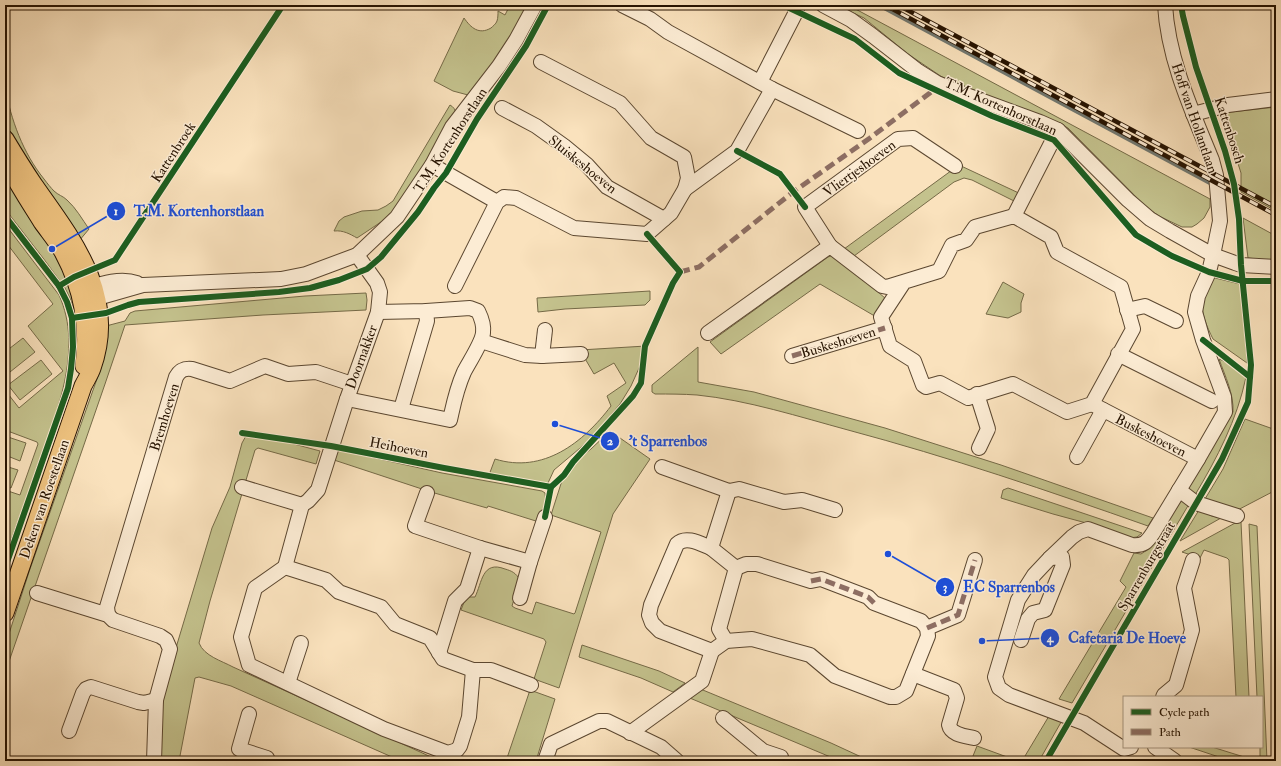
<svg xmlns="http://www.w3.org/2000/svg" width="1281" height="766" font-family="'IM FELL Double Pica',serif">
<rect width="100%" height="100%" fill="#fae2bd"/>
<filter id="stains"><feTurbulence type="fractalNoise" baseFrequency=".005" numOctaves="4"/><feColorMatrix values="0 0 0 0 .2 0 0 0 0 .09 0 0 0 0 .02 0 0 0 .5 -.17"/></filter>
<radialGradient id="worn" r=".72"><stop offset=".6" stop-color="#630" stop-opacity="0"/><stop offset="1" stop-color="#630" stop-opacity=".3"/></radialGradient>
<g fill="#c4c28d" stroke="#756a47">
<path d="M510 5H528L501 55 468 95 453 91 434 81 464 18C471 28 479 35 491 28 493 26 496 24 497 21 498 18 498 14 498 11L505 15Z"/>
<polygon points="836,5 848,5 1210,199 1210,207 1204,218 1197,224 1192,227 1182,227 1161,217 1150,210 1145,206 1068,128 1048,118 1003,102 942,77 908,54 864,18"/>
<path d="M5 87C11 120 23 153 44 179 47 183 51 188 54 191 58 195 63 196 67 200 76 208 82 219 89 229L79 241 8 133 5 123Z"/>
<path d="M450 105C457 109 456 114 454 120L390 216 357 238C350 234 343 230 334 231L339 221 344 217 362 211 378 210 386 206 393 201Z"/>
<polygon points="1276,107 1276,211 1241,192 1241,173 1222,113"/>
<polygon points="959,165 1023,195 1018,203 972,180 964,178 954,182 854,256 844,249"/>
<polygon points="5,169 60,254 80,310 74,310 70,298 65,288 43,258 5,209"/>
<polygon points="1243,218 1276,236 1276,261 1248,258"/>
<path d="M5 224 59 295C84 350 56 414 37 467 27 497 16 527 5 556V490L20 495 38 444 37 442 5 430V390L19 408 63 371 28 326 53 304 5 241Z"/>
<polygon points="833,255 852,269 886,299 878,318 820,284 721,354 710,342 828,257"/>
<path d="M1211 277 1240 284 1247 358V363L1213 339C1207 327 1200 312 1203 299 1205 291 1209 284 1211 277Z"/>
<polygon points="1003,282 1024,294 1021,303 1021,312 1008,318 986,314"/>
<polygon points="650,291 650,300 645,305 565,309 538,312 537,298"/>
<polygon points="366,293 367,300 366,310 263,315 125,325 105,384 5,673 5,646 30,569 98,376 106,326 125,321 130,313 135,311 305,296"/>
<polygon points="23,338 35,352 5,376 5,352"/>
<path d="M646 346 644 357 631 386 620 404 592 438 554 470 548 483 545 484 489 475 495 459C543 474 583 443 611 406L607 396 626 383 614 363 594 374 580 350Z"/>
<path d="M698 347V382L754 392 885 428 1001 465 1153 518 1148 526C1049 491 949 457 848 430 800 417 747 400 697 395 683 394 669 394 655 394L652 392V385Z"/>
<path d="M1219 359 1226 362 1246 377C1237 420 1217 458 1195 495L1188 489 1233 412C1234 394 1225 376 1219 359Z"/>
<polygon points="41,360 52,374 20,400 8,385"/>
<polygon points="1245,419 1276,430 1276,490 1232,513 1205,499 1223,469"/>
<path d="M610 431 650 459 621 502 613 514 559 688 534 679 546 642 544 639 461 610 466 597H475C482 583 482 560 505 569 512 571 516 573 520 580L512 606 515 608 532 614 536 602 574 614 575 613 601 532 551 515 566 468 591 449Z"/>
<path d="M249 432 320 451 316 464 258 448 255 450 210 601 199 643C204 656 222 661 233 667L440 761H401L231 686 199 677 195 678 179 761H157L159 710 175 651 212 528 230 487 242 443 247 434Z"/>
<polygon points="5,436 26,443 20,461 5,455"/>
<polygon points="335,449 442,473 542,491 545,493 547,513 539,522 488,506 487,508 431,492 331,459"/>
<polygon points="5,466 18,470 11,488 5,486"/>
<polygon points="1008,488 1142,533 1137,537 1129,538 1101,527 1053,514 1001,498 1003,490"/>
<polygon points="1182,499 1189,504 1072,703 1059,699 1126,587 1120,581 1134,553 1141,554 1147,550"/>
<polygon points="1199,510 1212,516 1221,518 1180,541"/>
<polygon points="1237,522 1241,522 1249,697 1236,697 1229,560 1227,558 1204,550 1200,558 1182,552"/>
<polygon points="1249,524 1257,526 1267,761 1260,761 1260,747 1262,747 1262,697 1257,697"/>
<polygon points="582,645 659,671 685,683 673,692 641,678 579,657"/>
<polygon points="698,688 831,743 870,761 840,761 685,696"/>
<polygon points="530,690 555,699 536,761 506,761"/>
<polygon points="1052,711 1064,717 1039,761 1022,761"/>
<polygon points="977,746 1018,761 971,761"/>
<polygon points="1189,747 1212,747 1257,761 1231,761"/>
</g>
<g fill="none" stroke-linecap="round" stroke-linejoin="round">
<polyline stroke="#717871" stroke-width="3.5" points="878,5 1211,184"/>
<g stroke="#5b4730" stroke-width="16">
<g id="minor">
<polyline points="622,5 650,19 668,32 772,89 858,131"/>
<polyline points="823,5 851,20 873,36 918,71 937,83 961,93 1040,122 1058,130 1128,200 1150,219 1170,231 1213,255 1235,263 1241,265 1276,267"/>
<polyline points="760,82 796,12 798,5"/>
<polyline points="502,108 536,126 564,146 587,165 607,187 664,219"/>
<polyline points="1193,114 1228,105 1276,99"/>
<polyline points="432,165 497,202"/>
<polyline points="685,189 737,151 772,89"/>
<polyline points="1014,216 1058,130"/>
<polyline points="830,246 805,207 898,139 913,138 955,166"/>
<polyline points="357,255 377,283 380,292 378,312 347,399 318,490 308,501 302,505 285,567 255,588 241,637 249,665 384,729 448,753 457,750 460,746 469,717 473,670"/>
<polyline points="455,286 497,202 504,197 516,198 574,228 647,234 671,213 685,189 688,178 684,157 651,138 620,103 541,62"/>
<path d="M84 289C100 284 120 277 137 283"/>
<polyline points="87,301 143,285 281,279 306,274 357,255 397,217 432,165 452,127 499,66 516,40 535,5"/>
<polyline points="1127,310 1145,306 1176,321"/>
<polyline points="708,333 830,246 882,286 887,287 939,271 952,245 966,240 975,227 1014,216 1051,237 1057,252 1121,287 1133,329 1092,404 1067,412 1013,384 968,398 940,383 926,387 923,385 914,361 890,346 881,317 904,282"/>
<polyline points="481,341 525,355 542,356 581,354"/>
<polyline points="1118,354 1212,401"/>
<polyline points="542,356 545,330"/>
<polyline points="792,356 885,328"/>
<polyline points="977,394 988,429 979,448"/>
<path d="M347 399 450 420C454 402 456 390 464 372 469 362 482 343 483 333 484 326 481 317 478 311L470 308 426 311 378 312"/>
<polyline points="1092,404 1198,459"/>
<polyline points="401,409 427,321 426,311"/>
<polyline points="1077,457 1103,410"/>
<polyline points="662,467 729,491 739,489 784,502 802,500 835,510"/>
<polyline points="242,487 302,505"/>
<polyline points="1179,490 1196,503 1237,516"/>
<polyline points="427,493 415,526 480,548 530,562 545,517"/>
<path d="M711 548C701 544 686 535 677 544L651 605 649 615 652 623 660 631 712 651 726 641 752 639 810 655 835 676 890 697H896L906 691 928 636 927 628 921 621 874 603 868 597 821 579 811 581 757 564H746L736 568"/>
<polyline points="285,567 326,580 339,592 381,607 395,624 430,638 443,659 473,670 491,670 531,685"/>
<polyline points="37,593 108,615 113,620 160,636 166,640 170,649 156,700 154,761"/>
<polyline points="520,598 530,562"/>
<path d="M108 615 107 607 176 377C180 370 184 368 192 369L230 381 265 366 288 374 316 372 352 384"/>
<polyline points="927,628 958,615 975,560"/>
<polyline points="1021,640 1028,619 1033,613 1045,610 1063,565 1062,557 1050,558"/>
<polyline points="726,641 719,629 736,568 711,548 729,491"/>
<polyline points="439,653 455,601 467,589 480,548"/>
<path d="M913 674 954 690 957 698 949 725C951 735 965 736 974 738"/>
<polyline points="288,683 301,643"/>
<polyline points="1163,697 1164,695 1176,685 1192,630 1184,588 1193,560"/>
<polyline points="249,714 239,749 267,758 268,761"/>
<polyline points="723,718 763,751 781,757 780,761"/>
<polyline points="69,731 83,693 86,689 91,687 138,702 144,703 156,700"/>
<polyline points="630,733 702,681 712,651"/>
<path d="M1131 747 1124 749 1084 723 1009 695 999 688 995 677 1018 600 1034 575 1050 558 1072 537 1079 532 1088 529 1132 545C1144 546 1147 542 1153 533L1198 459 1225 412 1224 397 1203 340 1195 312 1198 296 1209 272 1213 255 1220 221 1216 175 1212 160C1192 111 1168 59 1165 5"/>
<polyline points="1155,747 1175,761"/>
<polyline points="545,761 551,744 599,721 607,721 661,747 677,761"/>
</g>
</g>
<g stroke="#261301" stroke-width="19">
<g id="major">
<path d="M5 139C14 154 24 170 34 185 73 240 118 296 92 368 90 374 86 380 83 386L5 613"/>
<path d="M5 159C16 182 29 201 42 222 49 232 57 241 63 252 83 289 89 325 84 366"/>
</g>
</g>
<use href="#minor" stroke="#fcecd4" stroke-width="14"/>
<use href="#major" stroke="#edc17e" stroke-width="17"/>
<g stroke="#261301" stroke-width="4.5">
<g id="rail">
<polyline points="885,5 1276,215"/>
<polyline points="898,5 1276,207"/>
</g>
</g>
<use href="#rail" stroke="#fcecd4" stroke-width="3" stroke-dasharray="9" stroke-linecap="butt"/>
<g stroke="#8d6e63" stroke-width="5" stroke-dasharray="10 5" stroke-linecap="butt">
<polyline points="680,272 699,267 793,192 870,138 934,90"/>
<polyline points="792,356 885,328"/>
<polyline points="811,581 821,579 868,597 874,603"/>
<polyline points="927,628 958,615 975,560"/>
</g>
<g stroke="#fcecd4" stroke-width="8">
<g id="cycleway">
<polyline points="783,5 855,39 899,73 992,116 1054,140 1136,235 1172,256 1209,272 1243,281 1276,281"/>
<polyline points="737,151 780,174 805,207"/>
<polyline points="5,216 59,286 67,302 72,318 73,347 71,369 68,388 5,568"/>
<polyline points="59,286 74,277 115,260 283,5"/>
<polyline points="72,318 106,313 128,305 139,302 279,292 310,288 339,280 367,269 381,257 418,212 434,188 446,173 477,119 526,46 548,5"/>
<polyline points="1203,340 1250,377"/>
<polyline points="242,433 331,446 444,468 551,487"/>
<polyline points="545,517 551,487 564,475 573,462 633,396 641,383 645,346 673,283 680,272 647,234"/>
<polyline points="1046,761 1222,459 1248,402 1251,365 1241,265 1239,219 1234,184 1225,151 1196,67 1183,16 1181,5"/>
</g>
</g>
<use href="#cycleway" stroke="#1b5e20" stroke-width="6"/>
</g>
<g text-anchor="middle" stroke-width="3" stroke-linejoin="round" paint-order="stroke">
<g font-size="14" fill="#261301" stroke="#fcecd4">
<text transform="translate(1001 106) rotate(24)" y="5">T.M. Kortenhorstlaan</text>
<text transform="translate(1195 118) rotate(71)" y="5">Hoff van Hollantlaan</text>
<text transform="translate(1230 130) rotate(72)" y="5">Kattenbosch</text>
<text transform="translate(450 140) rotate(-57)" y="5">T.M. Kortenhorstlaan</text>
<text transform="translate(173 152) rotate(-57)" y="5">Kattenbroek</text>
<text transform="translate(583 164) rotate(39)" y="5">Sluiskeshoeven</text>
<text transform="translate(859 168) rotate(-36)" y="5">Vliertjeshoeven</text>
<text transform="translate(838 342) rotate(-17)" y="5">Buskeshoeven</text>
<text transform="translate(361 357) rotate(-70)" y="5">Doornakker</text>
<text transform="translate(164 417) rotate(-73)" y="5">Bremhoeven</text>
<text transform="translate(1151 435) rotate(27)" y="5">Buskeshoeven</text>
<text transform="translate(399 447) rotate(11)" y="5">Heihoeven</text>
<text transform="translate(44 499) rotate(-71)" y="5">Deken van Roestellaan</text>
<text transform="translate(1146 566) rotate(-60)" y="5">Sparrenburgstraat</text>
</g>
</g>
<path fill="none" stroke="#1d4ed8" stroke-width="1.5" d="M52 249L116 211M555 424L610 441M888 554L945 587M982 641L1050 638"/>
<g fill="#1d4ed8" stroke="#fcecd4" stroke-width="1.5">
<circle cx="52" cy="249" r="4"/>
<circle cx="555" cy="424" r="4"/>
<circle cx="888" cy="554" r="4"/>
<circle cx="982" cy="641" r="4"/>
<circle cx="116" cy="211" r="10"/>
<circle cx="610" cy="441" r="10"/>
<circle cx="945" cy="587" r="10"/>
<circle cx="1050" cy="638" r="10"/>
</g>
<g font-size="12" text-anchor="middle" font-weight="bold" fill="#fff">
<text x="116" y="215">1</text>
<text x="610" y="445">2</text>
<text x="945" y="591">3</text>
<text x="1050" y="642">4</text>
</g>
<g font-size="15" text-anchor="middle" font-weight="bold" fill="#1d4ed8" stroke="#fcecd4" stroke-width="3" stroke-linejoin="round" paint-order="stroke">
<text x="199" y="216">T.M. Kortenhorstlaan</text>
<text x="668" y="446">'t Sparrenbos</text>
<text x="1009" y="592">EC Sparrenbos</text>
<text x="1127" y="643">Cafetaria De Hoeve</text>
</g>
<rect width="1281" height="766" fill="none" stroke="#fae2bd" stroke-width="20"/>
<rect x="6" y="6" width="1269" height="754" fill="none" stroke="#261301" stroke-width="2"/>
<rect x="10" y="10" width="1261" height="746" fill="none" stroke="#261301"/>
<rect x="1123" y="696" width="140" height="52" fill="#fcecd4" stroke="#a69580"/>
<rect x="1131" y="709" width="20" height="6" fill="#1b5e20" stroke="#a69580"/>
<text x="1159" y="716" font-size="12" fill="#261301">Cycle path</text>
<rect x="1131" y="729" width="20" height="6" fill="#8d6e63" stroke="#a69580"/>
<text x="1159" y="736" font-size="12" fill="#261301">Path</text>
<rect width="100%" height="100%" filter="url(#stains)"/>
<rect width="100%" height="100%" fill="url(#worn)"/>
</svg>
